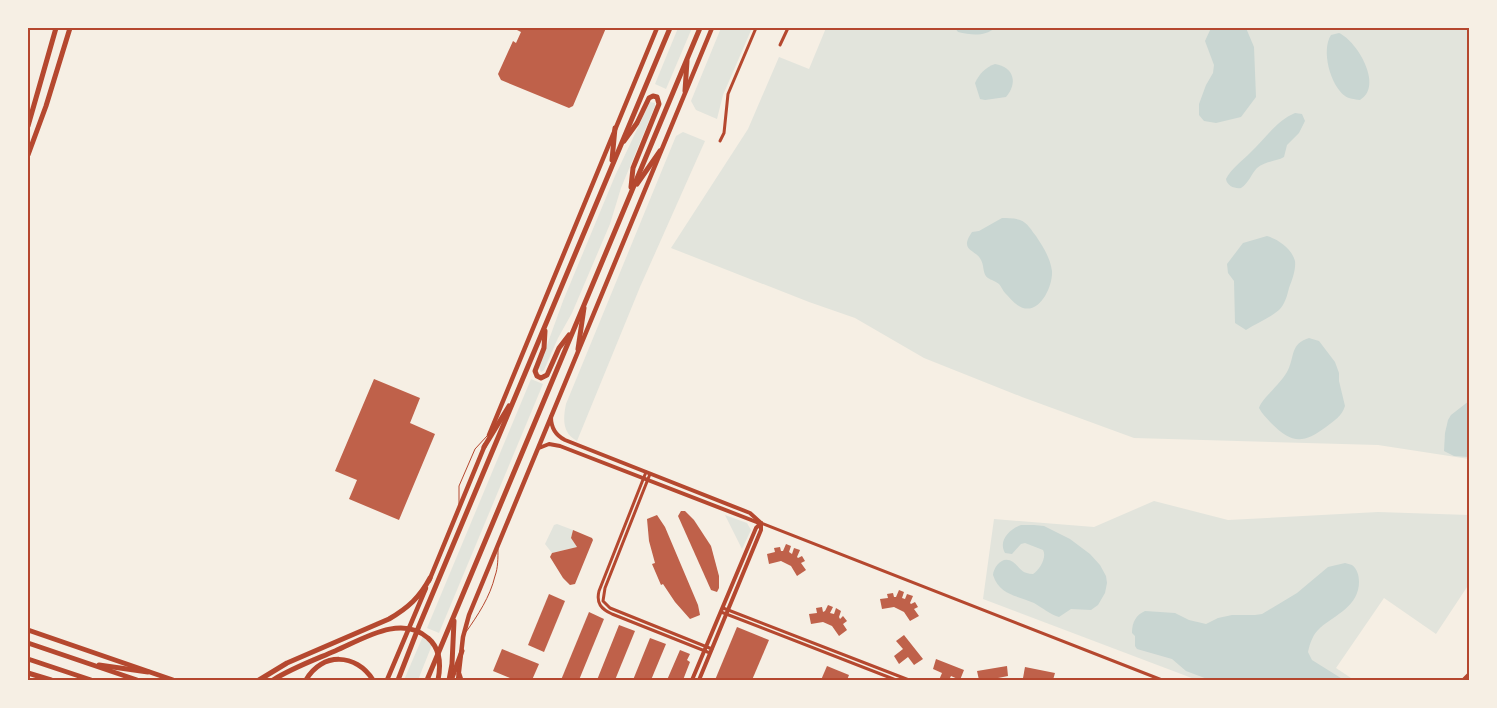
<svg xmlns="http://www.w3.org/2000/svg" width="1497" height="708" font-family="Literata,serif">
<rect width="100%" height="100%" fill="#f6efe4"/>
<g fill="#e2e4dc">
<polygon points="678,28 692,28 666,89 655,84"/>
<polygon points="721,28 752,28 723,95 717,119 696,110 691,101"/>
<polygon points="826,28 1469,28 1469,459 1378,445 1134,438 1022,397 924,358 855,318 809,302 671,248 748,129 779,57 809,69"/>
<polygon points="650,102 655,103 655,106 621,188 610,224 572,313 558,338 544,370 541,372 539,367 563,301 615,176"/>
<path d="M683 132 705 141 640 287 577 441C562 433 563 419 566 404L676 136Z"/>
<polygon points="531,379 543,384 439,633 427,628"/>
<polygon points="1154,501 1228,520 1378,512 1469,515 1469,584 1436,634 1384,598 1336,668 1354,680 1197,680 983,599 994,519 1094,527"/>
<polygon points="725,515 747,523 751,530 742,549"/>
<polygon points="557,524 573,530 571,538 577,547 552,553 545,544 554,525"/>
<polygon points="423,636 434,640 418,680 404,680"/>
</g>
<g fill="#c9d6d2">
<path d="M955 28H995C984 37 971 35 958 32Z"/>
<polygon points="1211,28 1246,28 1254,47 1256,97 1241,117 1216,123 1204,121 1199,115 1199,104 1206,85 1213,73 1214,65 1205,41"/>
<path d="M1339 33C1357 41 1384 86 1360 100 1354 99 1349 99 1345 96 1330 85 1321 50 1331 35Z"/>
<path d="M995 64C1014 67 1018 83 1006 97L985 100 980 99 975 83C979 74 986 67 995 64Z"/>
<path d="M1295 113 1302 114 1305 121 1299 133 1287 145 1284 157C1275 162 1265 161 1257 168 1251 174 1249 183 1241 188 1235 189 1227 186 1226 179 1231 169 1242 161 1250 153 1264 140 1276 121 1295 113Z"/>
<path d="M1002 218C1007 218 1015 218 1020 220 1028 223 1031 230 1036 236 1043 247 1050 257 1052 271 1053 285 1041 313 1023 308 1016 306 1010 298 1005 293 1003 291 1001 286 999 284 989 277 985 281 983 266 980 247 957 254 972 232L979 231Z"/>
<path d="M1267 236C1278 239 1292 249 1295 261 1296 270 1292 280 1289 288 1287 296 1285 304 1279 310 1270 318 1256 323 1246 330L1235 323 1234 281 1228 273 1227 264 1243 243Z"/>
<path d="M1309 338 1319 341 1335 362 1339 373V381L1345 406C1342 416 1334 421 1326 427 1303 444 1292 444 1271 423 1267 418 1262 414 1259 408 1262 398 1282 383 1288 370 1295 356 1290 344 1309 338Z"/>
<polygon points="1469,401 1469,457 1454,456 1444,451 1445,433 1448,420 1451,415"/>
<path d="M1021 525H1034L1044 526 1070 539 1090 554 1100 565 1106 576 1107 583 1105 593 1098 605 1091 610 1071 609 1059 617C1049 614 1043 608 1034 603 1017 595 1000 596 993 575 994 566 1003 555 1013 562 1020 567 1021 574 1033 574 1040 570 1047 557 1043 550L1025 543 1021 544 1012 554 1005 553C998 541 1009 529 1021 525Z"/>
<path d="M1345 563 1352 565C1357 569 1359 575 1359 582 1359 606 1335 615 1320 628 1313 634 1310 643 1308 652L1312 660 1344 680H1210L1186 671 1172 659 1137 649 1135 646V636L1132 633C1132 622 1136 615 1145 611L1175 613 1189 620 1206 624 1218 618 1232 615H1255L1262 614 1297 593 1328 567Z"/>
</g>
<g fill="#bf614a">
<polygon points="518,28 606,28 573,106 569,108 501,80 498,74 513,41 516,43 521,32 517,30"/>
<polygon points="374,379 420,398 410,423 435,434 399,520 349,499 357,480 335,471"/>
<polygon points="681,511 685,511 694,520 711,546 719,576 719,588 717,592 711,590 678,516"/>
<polygon points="657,515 665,527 698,605 700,615 690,619 675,602 663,584 661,585 652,564 655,563 649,541 647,519"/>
<polygon points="573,530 592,538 593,540 575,584 570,585 563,578 550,557 552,553 577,547 571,538"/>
<polygon points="786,544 791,546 789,552 792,554 794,548 800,550 797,557 798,558 802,556 805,561 801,563 806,570 797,576 791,566 781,561 769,564 767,554 775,552 774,548 780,547 781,551 783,551"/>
<polygon points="899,590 904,592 902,598 905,599 907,594 913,596 910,603 911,604 915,602 918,607 914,609 919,616 910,621 904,612 894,607 882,609 880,599 888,598 887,594 893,593 894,597 896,597"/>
<polygon points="549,594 565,601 544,652 528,645"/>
<polygon points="828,605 833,607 830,613 834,614 836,608 841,611 839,617 840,619 843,616 847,621 843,624 847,630 839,636 832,626 823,622 811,624 809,614 817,613 816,608 822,607 823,612 825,611"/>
<polygon points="589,612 604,619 579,680 561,680"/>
<polygon points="619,625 635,631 615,680 597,680"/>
<polygon points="737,627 769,640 752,680 715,680"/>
<polygon points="904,635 923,659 914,665 908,657 899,664 894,656 903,649 896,641"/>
<polygon points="650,638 666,644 651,680 633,680"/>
<polygon points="502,649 539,664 532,680 515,680 493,671"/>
<polygon points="680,650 690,654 687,660 690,662 683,680 667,680"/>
<polygon points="936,659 964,670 960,680 951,676 949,680 939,680 942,673 933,669"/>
<polygon points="827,666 849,675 847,680 821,680"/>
<polygon points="1007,666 1008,676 998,678 998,680 979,680 977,671"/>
<polygon points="1025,667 1055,673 1053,680 1033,680 1023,678"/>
</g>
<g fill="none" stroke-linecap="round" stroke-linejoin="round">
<g stroke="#b5482f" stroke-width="1">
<polyline points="459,504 459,486 475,449 487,436"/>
<path d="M466 632C478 615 490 597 495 576 498 568 498 558 498 549"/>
</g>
<g stroke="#b5482f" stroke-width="3">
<polyline points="780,45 788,28"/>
<polyline points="720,141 724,133 728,94 756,28"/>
<path d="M646 472 599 591C596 603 601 609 612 614L710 653"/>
<polyline points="650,474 605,588 603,601 610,608 712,649"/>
<polyline points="761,523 1162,680"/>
<polyline points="723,608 909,680"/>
<polyline points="721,612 896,680"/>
</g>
<g stroke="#b5482f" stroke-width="4">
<path d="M551 417C551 428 555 435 565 440L750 513 761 523"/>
<polyline points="539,448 549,444 560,446 759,523"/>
<polyline points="692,680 756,528 761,523"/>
<polyline points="699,680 761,530 761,523"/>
</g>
<g stroke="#b5482f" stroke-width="4.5">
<polyline points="489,435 657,28"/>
<polyline points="429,581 485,445"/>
<polyline points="387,680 426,588"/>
<polyline points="458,680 463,637 469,615 712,28"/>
</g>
<g stroke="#b5482f" stroke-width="5">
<polyline points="685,91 687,61"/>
<polyline points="28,126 56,28"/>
<polyline points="624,141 637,123 649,98 653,96 657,97 659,104 633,168 631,187"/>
<polyline points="28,155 46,106 70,28"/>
<polyline points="612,160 615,128"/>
<polyline points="637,184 660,151"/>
<polyline points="545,331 544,348 535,371 537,376 541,378 547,375 559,348 569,335"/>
<polyline points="578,349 584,308"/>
<polyline points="484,447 509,406"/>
<polyline points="28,630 173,680"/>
<polyline points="28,673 51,680"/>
<polyline points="452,678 462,651"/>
<path d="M259 680 287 663 389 619C408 608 420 597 430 578"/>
<path d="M273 680C292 668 314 660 335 651 363 639 401 614 428 638 441 649 441 665 438 680"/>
<path d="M306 680C322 652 356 653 373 680"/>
<polyline points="398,680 419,626 670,28"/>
<polyline points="427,680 700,28"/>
<polyline points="449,680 452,664 454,621"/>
<polyline points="1464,680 1470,674"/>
</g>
<g stroke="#b5482f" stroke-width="5">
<polyline points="28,643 137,680"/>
<polyline points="28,659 91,680"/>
<polyline points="99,665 148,672"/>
<polyline points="459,674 461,680"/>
</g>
</g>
<rect width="1497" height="708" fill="none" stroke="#f6efe4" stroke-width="58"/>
<rect x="29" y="29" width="1439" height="650" fill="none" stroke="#b5482f" stroke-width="2"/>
</svg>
